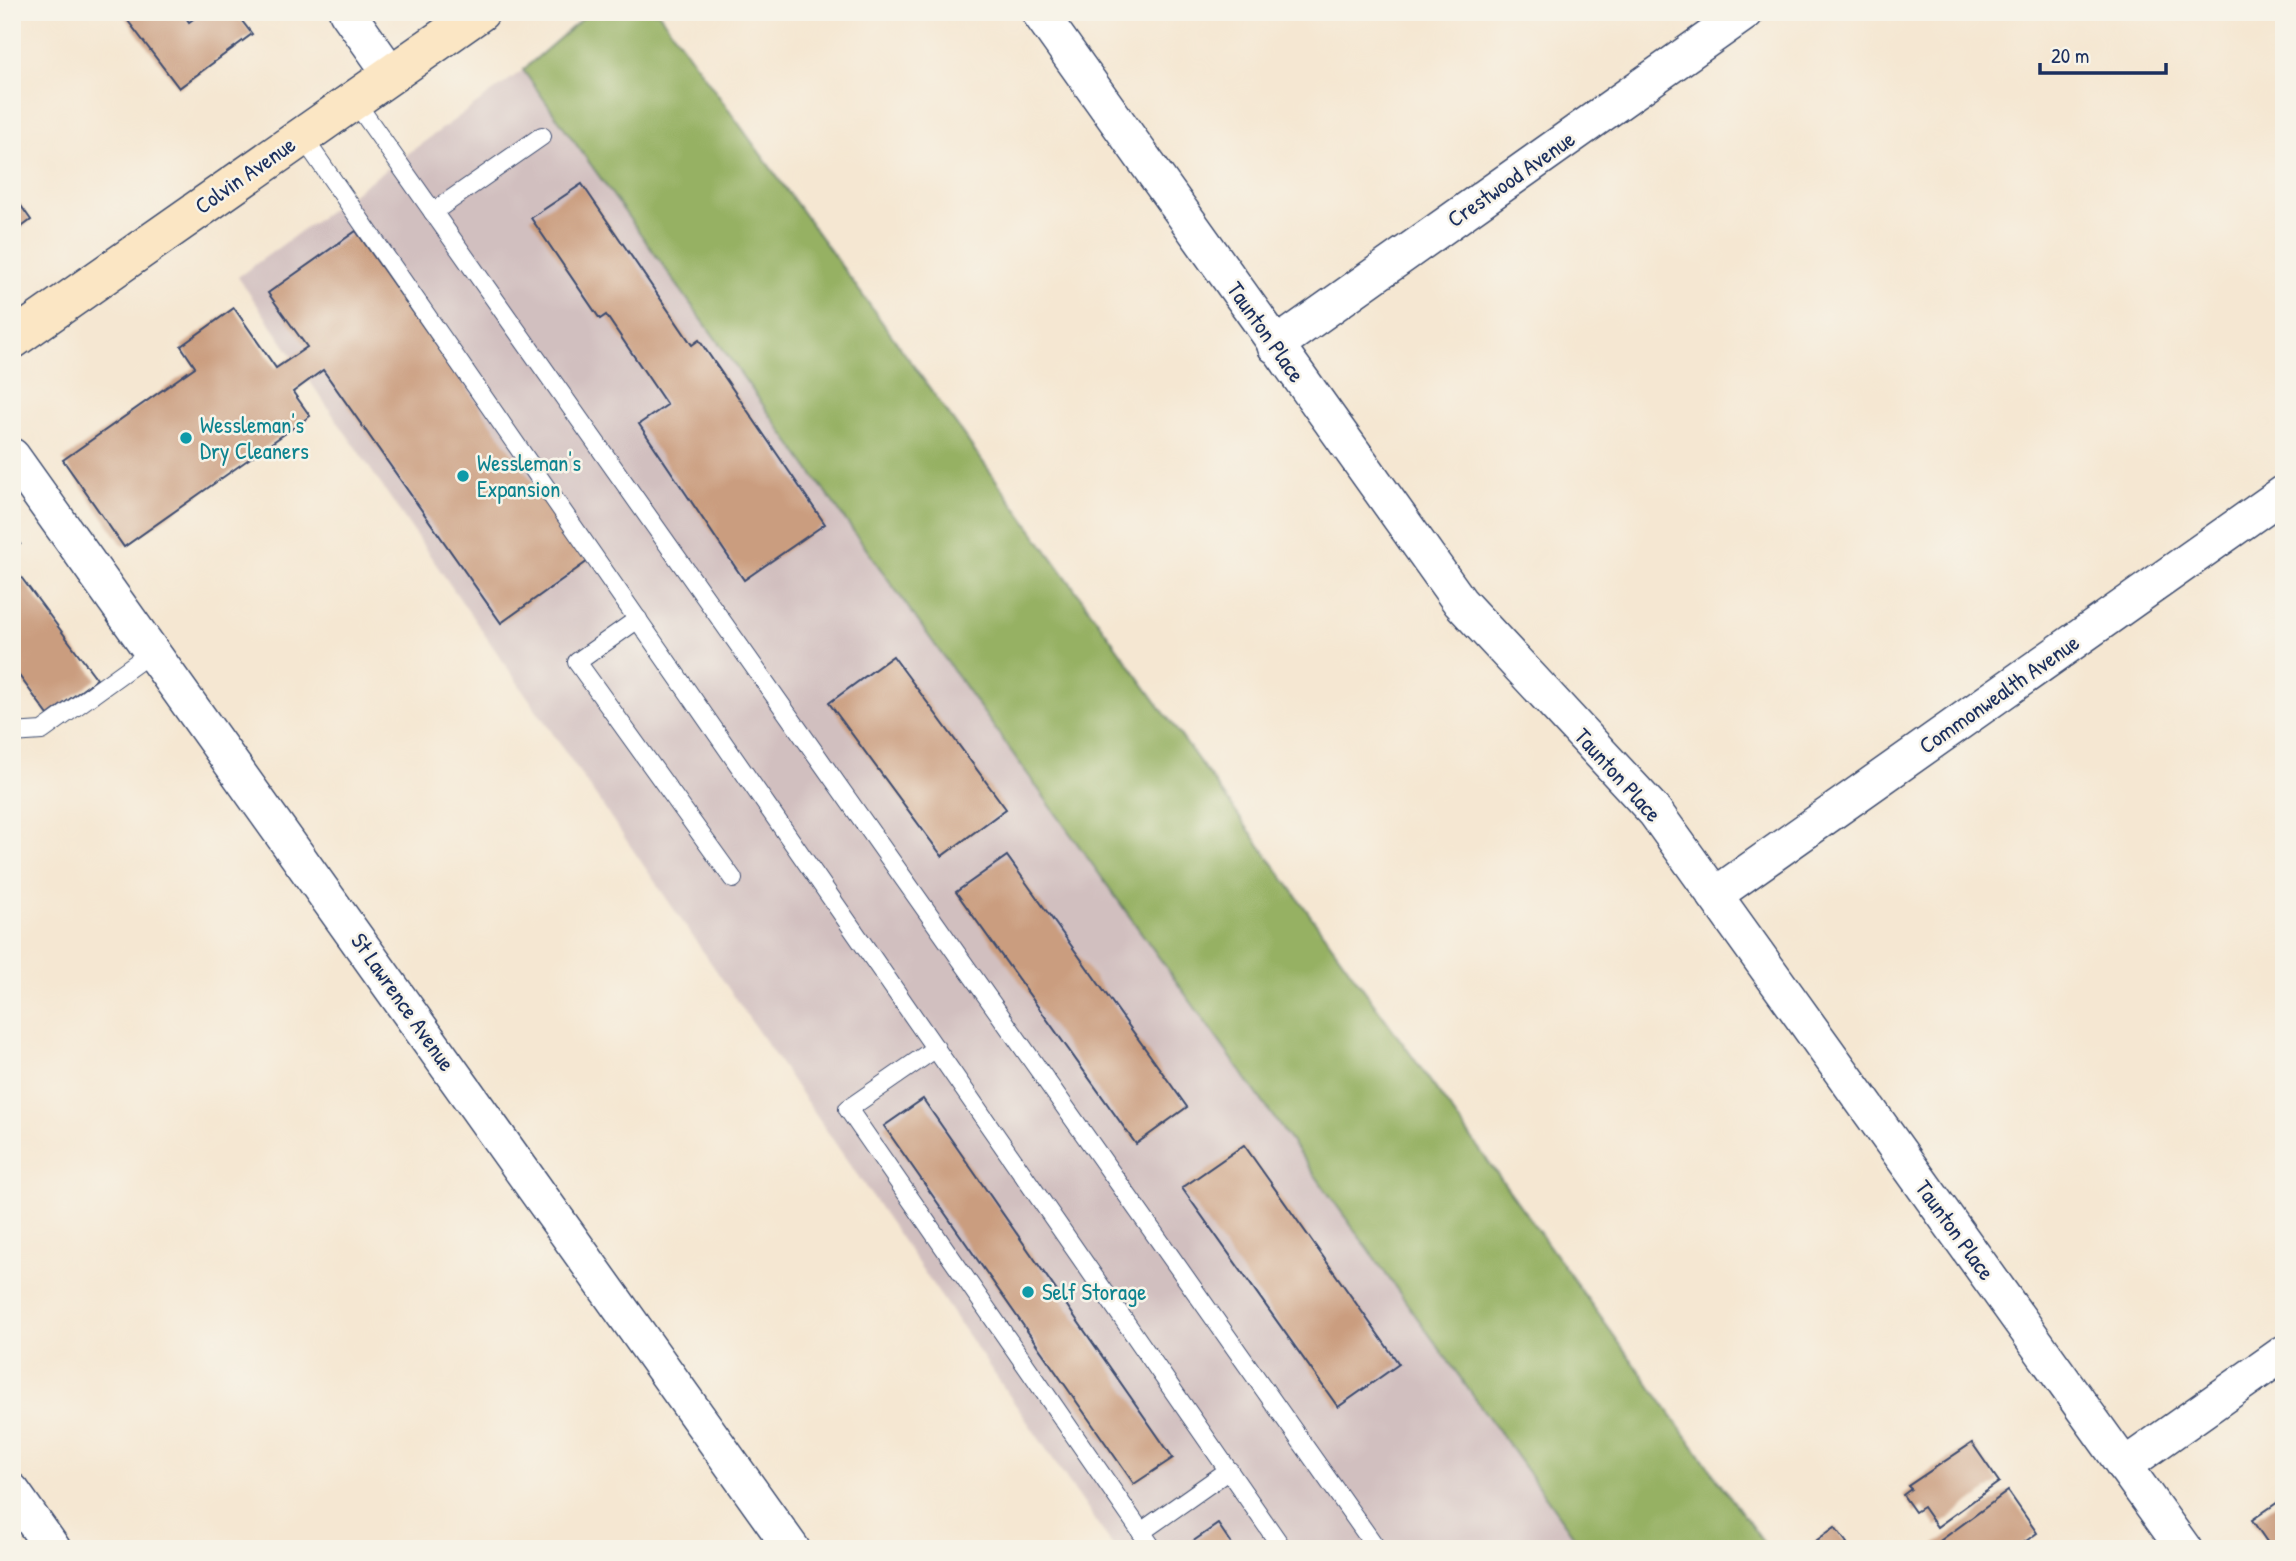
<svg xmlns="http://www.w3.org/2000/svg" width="2296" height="1561" font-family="'Patrick Hand',sans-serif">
<rect width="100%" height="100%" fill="#f7f3e8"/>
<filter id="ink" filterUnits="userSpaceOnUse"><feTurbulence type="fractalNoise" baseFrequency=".0143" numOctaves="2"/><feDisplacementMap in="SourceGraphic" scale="14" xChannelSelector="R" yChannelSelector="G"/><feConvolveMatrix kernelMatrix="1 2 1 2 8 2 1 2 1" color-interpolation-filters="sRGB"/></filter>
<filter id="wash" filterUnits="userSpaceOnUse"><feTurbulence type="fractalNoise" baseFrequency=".00686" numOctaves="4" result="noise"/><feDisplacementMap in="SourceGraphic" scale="28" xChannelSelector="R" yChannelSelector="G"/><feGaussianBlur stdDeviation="1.57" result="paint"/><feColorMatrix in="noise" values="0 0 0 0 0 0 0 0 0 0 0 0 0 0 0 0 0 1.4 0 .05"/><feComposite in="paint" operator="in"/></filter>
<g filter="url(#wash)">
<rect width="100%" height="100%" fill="#f5e7d2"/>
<polygon fill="#d1bfbf" points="523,70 1583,1549 1115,1549 238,277"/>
<polygon fill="#96b163" stroke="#587060" stroke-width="2" points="590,12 658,12 1768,1549 1583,1549 523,70"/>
<g id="blocks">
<g fill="#ca9d7f">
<polygon points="131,12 182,12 189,22 203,12 235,12 252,34 179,88 125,17"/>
<polygon points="582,184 692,345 699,340 825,524 744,580 639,424 667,405 606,315 600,319 531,218"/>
<polygon points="12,193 31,220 12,234"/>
<polygon points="356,231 588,561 501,623 323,370 293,392 310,416 124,547 63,460 195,367 181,346 234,308 276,368 307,347 268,293"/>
<polygon points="12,565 97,679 48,715 12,666"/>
<polygon points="893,656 1006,809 942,856 829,703"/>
<polygon points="1007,856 1187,1107 1136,1144 956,892"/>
<polygon points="923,1099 1173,1458 1134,1484 884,1126"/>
<polygon points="1244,1145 1399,1364 1338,1407 1182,1188"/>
<polygon points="1972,1443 1999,1482 1937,1527 1923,1507 1915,1512 1903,1495 1911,1489 1908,1486"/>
<polygon points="2008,1491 2037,1533 2015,1549 1929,1549"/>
<polygon points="2284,1498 2284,1549 2272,1549 2252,1520"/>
<polygon points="1218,1524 1235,1549 1182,1549"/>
<polygon points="1835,1527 1847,1543 1840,1549 1805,1549"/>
</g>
</g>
</g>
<g filter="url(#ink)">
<use href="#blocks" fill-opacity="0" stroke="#3c4b6f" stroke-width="2"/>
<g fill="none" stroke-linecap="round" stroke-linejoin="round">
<g stroke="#3c4b6f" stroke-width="20">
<g id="lane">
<polyline points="354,100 1377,1549"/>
<polyline points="302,136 1283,1549"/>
<polyline points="433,212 542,136"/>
<polyline points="638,619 577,662 733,879"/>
<polyline points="12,733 42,731 153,651"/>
<polyline points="936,1048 848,1109 1153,1549"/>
<polyline points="1141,1532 1229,1470"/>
</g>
</g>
<g stroke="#3c4b6f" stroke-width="38">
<g id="street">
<polyline points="347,12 391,74"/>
<polyline points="1039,12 1460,602 1655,812 2184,1549"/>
<polyline points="1275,346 1746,12"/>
<polyline points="12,456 792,1549"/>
<polyline points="1715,895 2284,493"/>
<polyline points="2124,1466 2284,1353"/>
<polyline points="12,1491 53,1549"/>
</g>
</g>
<g stroke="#3c4b6f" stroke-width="41">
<polyline id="secondary" points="12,340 480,12"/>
</g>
<polyline stroke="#3c4b6f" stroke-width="4.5" stroke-dasharray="2 5" stroke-linecap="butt" points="13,548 24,540"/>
<use href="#lane" stroke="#fff" stroke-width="18"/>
<use href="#street" stroke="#fff" stroke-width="35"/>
<use href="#secondary" stroke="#fbe6c4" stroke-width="38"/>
</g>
</g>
<g fill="#0f9aa8" stroke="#f7f3e8" stroke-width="2.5">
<circle cx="186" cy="438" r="7"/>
<circle cx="463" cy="476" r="7"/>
<circle cx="1028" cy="1292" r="7"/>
</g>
<g text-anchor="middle" stroke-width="5" stroke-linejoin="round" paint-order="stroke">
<g font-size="23" fill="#1b2f5e" stroke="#f7f3e8">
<text transform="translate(245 175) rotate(-35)" y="8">Colvin Avenue</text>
<text transform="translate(1511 179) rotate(-35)" y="8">Crestwood Avenue</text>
<text transform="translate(1266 332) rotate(55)" y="8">Taunton Place</text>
<text transform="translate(1999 694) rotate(-35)" y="8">Commonwealth Avenue</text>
<text transform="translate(1618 775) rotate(48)" y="8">Taunton Place</text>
<text transform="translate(403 1002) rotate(55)" y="8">St Lawrence Avenue</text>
<text transform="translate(1955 1230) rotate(54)" y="8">Taunton Place</text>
</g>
<g font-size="23" fill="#0d838f" stroke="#f7f3e8" text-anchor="start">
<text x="200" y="433">Wessleman's<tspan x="200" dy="26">Dry Cleaners</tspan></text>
<text x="477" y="471">Wessleman's<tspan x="477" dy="26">Expansion</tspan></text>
<text x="1042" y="1300">Self Storage</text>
</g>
</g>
<rect width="2296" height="1561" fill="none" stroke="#f7f3e8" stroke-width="42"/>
<path d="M2040 63v10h126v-10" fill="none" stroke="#1b2f5e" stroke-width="3.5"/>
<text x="2051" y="63" font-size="21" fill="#1b2f5e" stroke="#f7f3e8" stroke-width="5" paint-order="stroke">20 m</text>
</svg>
